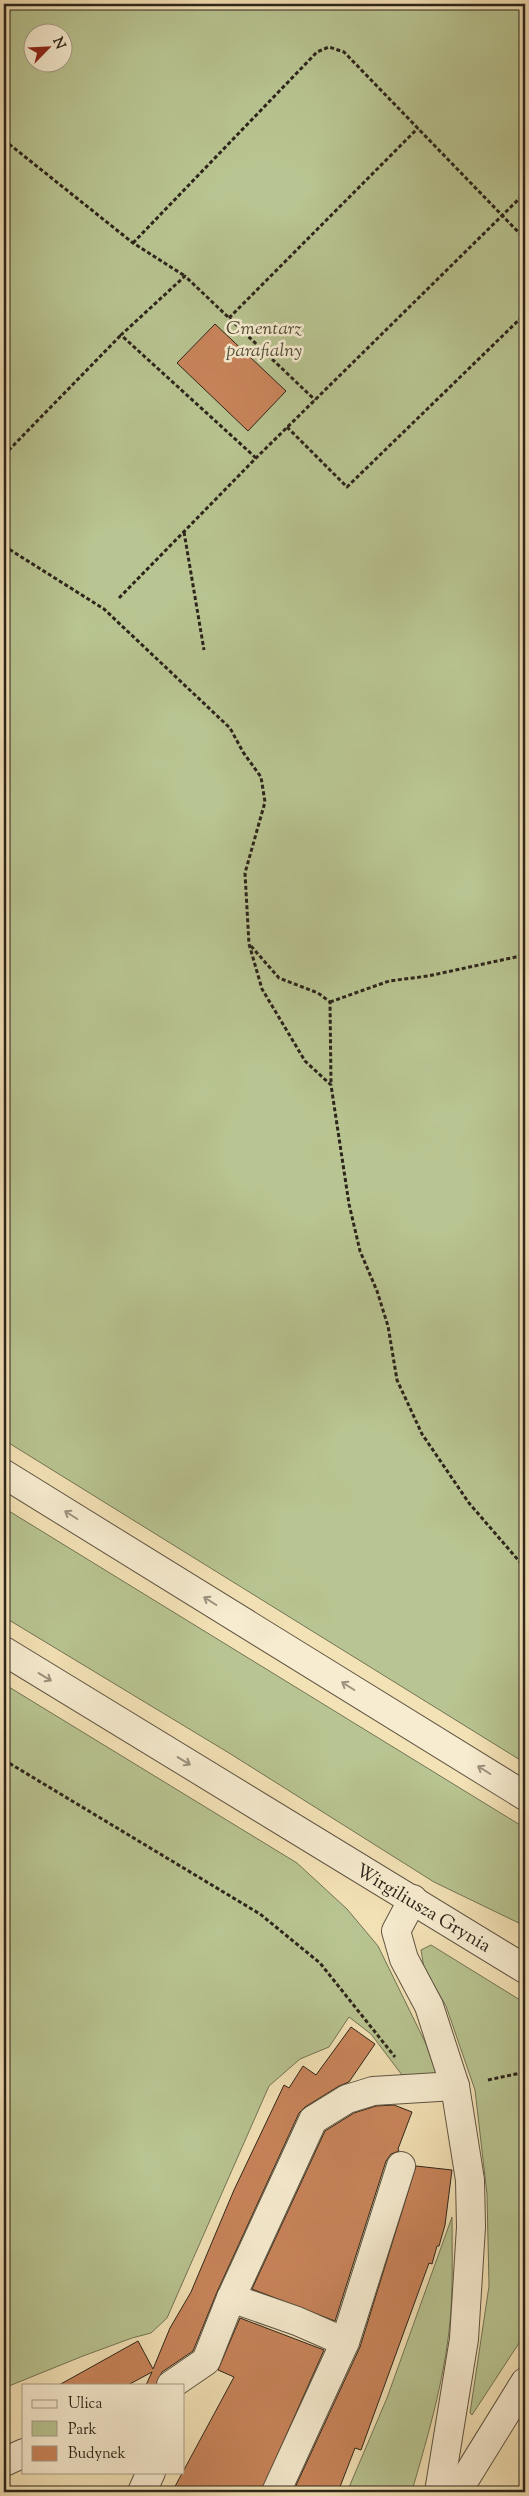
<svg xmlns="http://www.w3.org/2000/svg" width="529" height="2496" font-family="'Sorts Mill Goudy',serif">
<rect width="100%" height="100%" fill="#f3e2b6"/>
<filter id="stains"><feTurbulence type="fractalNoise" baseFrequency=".004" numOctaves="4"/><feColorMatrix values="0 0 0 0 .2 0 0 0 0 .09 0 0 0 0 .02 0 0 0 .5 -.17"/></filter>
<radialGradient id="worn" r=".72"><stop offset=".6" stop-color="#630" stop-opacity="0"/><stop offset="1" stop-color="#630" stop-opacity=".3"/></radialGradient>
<g fill="#b8c491" stroke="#727456" fill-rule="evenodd">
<path d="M4 4H290L295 8 300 4H525V1763L4 1440ZM32 32H62V62H32Z"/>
<polygon points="4,1508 525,1828 525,1926 434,1882 229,1753 4,1617"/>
<polygon points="4,1684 297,1863 347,1909 378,1946 426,2044 438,2077 402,2075 371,2034 349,2017 329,2047 300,2059 269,2086 167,2318 151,2333 132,2338 83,2356 4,2388"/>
<polygon points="431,1945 525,2003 525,2334 472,2415 470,2413 489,2286 487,2194 475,2090 446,2006 424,1968 421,1950"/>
<path d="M452 2217C452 2248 453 2279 451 2309 447 2371 429 2432 412 2491L347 2492 387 2398Z"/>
</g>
<g fill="#c9845a" stroke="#2d251b">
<polygon points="215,324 286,391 248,431 177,363"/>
<polygon points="351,2027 375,2044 349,2082 339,2086 305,2107 299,2113 217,2292 193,2351 162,2372 156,2385 146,2385 152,2372 128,2385 59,2385 138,2341 153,2369 170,2328 191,2292 234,2190 284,2085 289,2088 303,2066 316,2075"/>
<polygon points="394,2105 412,2112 398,2149 399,2151 391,2154 386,2161 335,2321 252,2289 325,2131 354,2113 376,2106"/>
<polygon points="416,2166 452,2170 445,2225 439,2246 437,2246 432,2264 429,2263 361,2450 355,2448 338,2492 293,2492 360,2347"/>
<polygon points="240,2318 324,2350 261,2492 172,2492 234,2377 218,2370"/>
</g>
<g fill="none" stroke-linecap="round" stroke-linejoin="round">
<g stroke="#5e5442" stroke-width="30">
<g id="minor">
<polyline points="4,1474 525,1796"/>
<polyline points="4,1651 525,1969"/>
<polyline points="413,1899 396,1931 404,1959 429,2006 455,2086 470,2180 471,2227 464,2339 439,2492"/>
<polyline points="231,2298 297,2321 345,2342"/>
<polyline points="171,2385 206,2361 231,2298 313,2120 347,2099 373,2091 455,2086"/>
<polyline points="4,2462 24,2453"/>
<polyline points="142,2492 151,2472"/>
<polyline points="276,2492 345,2342 401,2166"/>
<polyline points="457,2492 525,2382"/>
</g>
</g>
<g stroke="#2d251b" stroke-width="3" stroke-dasharray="4 2.5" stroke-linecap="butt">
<polyline points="4,140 133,243 185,276"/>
<polyline points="133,243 317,52 329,47 344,52 525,239"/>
<polyline points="229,318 418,128"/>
<polyline points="287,427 347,487 525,314"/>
<polyline points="4,455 121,335"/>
<polyline points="256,458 121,335 185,276 315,400"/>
<polyline points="184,532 204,650"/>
<polyline points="4,546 104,609 230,728 243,752 261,777 265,802 245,873 249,944 262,989 305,1061 331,1085 349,1204 360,1251 377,1291 388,1326 397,1380 422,1434 469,1503 525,1568"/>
<polyline points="119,598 256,458 525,193"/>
<polyline points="251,946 279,978 318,993 330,1002 331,1084"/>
<polyline points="330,1002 389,981 428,976 525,955"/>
<polyline points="4,1760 260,1914 320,1963 395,2057"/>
<polyline points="488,2080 525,2072"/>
</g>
<use href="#minor" stroke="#f7ecd0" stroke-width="28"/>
</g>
<defs><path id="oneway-shaft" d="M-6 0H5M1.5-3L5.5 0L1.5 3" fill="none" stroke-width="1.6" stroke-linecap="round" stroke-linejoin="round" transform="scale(1.25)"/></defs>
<g stroke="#9c927f">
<use href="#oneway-shaft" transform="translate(71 1515) rotate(-148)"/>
<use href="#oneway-shaft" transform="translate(210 1601) rotate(-148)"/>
<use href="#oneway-shaft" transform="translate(45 1677) rotate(31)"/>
<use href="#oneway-shaft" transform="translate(348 1686) rotate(-148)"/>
<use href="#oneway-shaft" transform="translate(184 1761) rotate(31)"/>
<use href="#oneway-shaft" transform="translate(484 1770) rotate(-148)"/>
</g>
<g text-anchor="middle" stroke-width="5" stroke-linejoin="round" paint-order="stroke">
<g font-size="19" font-style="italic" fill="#504d38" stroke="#f7ecd0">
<text x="264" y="334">Cmentarz<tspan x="264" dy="22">parafialny</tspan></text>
</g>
<g font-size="19" fill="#2d251b" stroke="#f7ecd0">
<text transform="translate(424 1907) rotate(31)" y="7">Wirgiliusza Grynia</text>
</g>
</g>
<rect width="529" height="2496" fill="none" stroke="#f3e2b6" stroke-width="20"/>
<rect x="5" y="5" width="519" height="2486" fill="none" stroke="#2d251b" stroke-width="2.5"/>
<rect x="10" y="10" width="509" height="2476" fill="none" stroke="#2d251b"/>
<rect x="22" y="2384" width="162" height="90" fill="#f7ecd0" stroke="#a69c88"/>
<rect x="32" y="2400" width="25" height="8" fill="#f7ecd0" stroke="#a69c88"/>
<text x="68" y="2408" font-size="15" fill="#2d251b">Ulica</text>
<rect x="32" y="2421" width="25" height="15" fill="#b8c491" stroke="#a69c88"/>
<text x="68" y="2434" font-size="15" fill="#2d251b">Park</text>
<rect x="32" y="2446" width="25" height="15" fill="#c9845a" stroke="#a69c88"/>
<text x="68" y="2458" font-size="15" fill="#2d251b">Budynek</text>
<g transform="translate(48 48) rotate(66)"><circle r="24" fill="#f7ecd0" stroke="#a69c88"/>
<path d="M0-4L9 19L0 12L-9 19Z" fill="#8f2418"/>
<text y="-8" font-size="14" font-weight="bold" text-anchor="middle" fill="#2d251b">N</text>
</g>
<rect width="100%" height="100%" filter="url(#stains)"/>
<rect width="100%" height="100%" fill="url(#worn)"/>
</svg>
